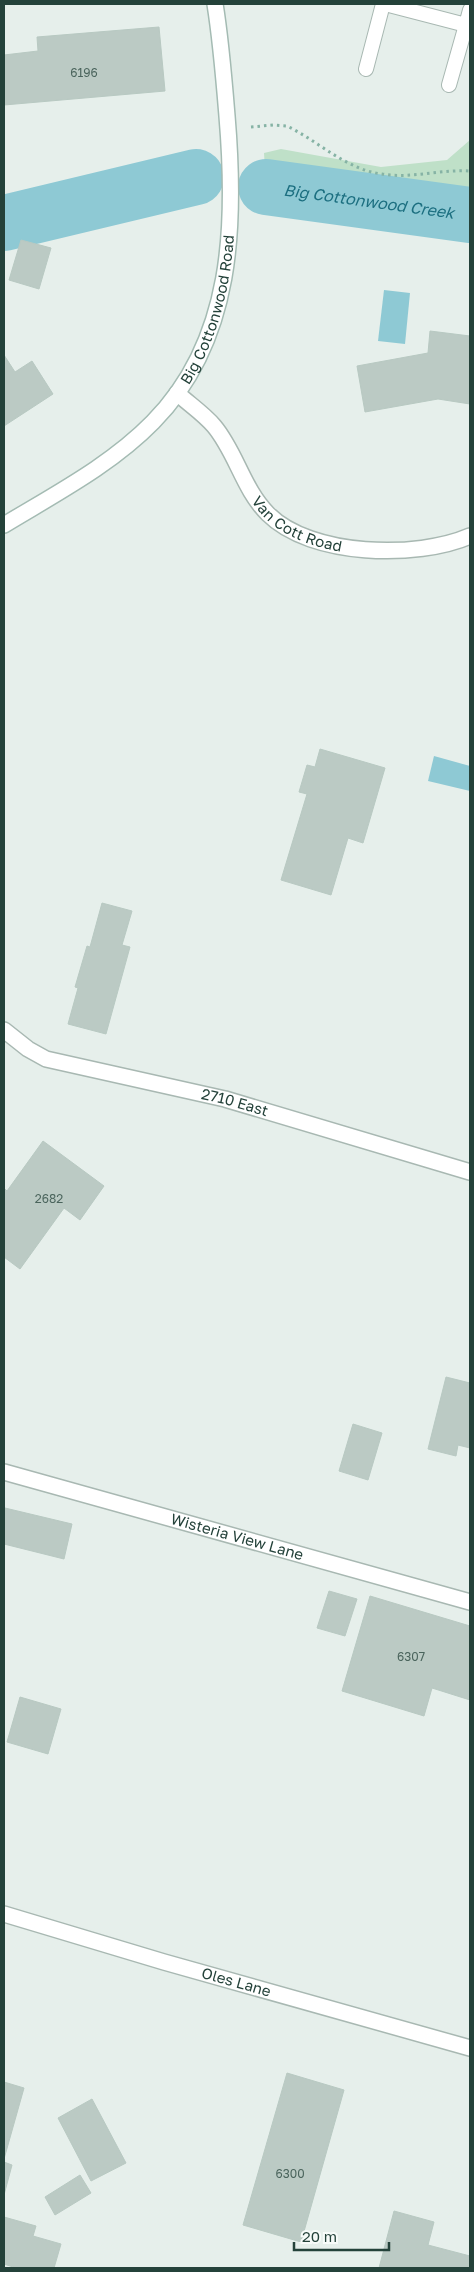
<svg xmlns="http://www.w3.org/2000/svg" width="474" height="2272" font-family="'Golos Text',sans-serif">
<rect width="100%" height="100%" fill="#e6efeb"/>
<polygon fill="#bfe0c8" points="470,140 470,215 266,187 264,153 281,149 381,167 447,160"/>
<g fill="#8ec9d4">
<polygon points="384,290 410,293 405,344 378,341"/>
<polygon points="434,756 470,766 470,791 428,781"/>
</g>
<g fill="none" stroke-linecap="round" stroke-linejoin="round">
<g stroke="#8ec9d4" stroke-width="56">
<path id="s1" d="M266 187 470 215"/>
<polyline points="4,223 196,177"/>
</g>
</g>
<g fill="#bbcac4" stroke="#b8c9c2">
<polygon points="159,27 165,91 4,105 4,55 38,51 37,37"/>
<polygon points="21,240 51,248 39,289 9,280"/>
<polygon points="430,331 470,336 470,404 438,399 365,412 357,366 428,353"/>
<polygon points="4,355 15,372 32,361 53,394 4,426"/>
<polygon points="320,749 385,768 363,843 348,838 331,895 281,880 307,794 299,792 307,765 315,767"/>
<polygon points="102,903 132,911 122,945 130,947 106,1034 68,1024 78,988 75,987 87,946 90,947"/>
<polygon points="43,1141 104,1186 80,1220 64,1208 20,1269 4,1257 4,1188 7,1191"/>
<polygon points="446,1377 470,1383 470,1448 458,1445 456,1456 428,1449"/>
<polygon points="353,1424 382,1433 368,1480 339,1471"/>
<polygon points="5,1508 72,1524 64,1559 4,1544"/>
<polygon points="329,1591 357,1599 345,1636 317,1628"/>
<polygon points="370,1596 470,1626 470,1700 432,1688 424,1716 342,1691"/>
<polygon points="20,1697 61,1709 48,1754 7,1742"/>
<polygon points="287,2073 344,2090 301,2242 243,2225"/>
<polygon points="4,2082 24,2088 4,2159"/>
<polygon points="92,2099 126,2163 91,2181 58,2118"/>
<polygon points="4,2162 12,2165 4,2195"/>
<polygon points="80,2175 91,2193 55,2215 45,2197"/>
<polygon points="394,2211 434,2222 428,2245 470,2256 470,2268 379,2268"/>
<polygon points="4,2217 36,2226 33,2236 61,2244 54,2268 16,2268 4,2264"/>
</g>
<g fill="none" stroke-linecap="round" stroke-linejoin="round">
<g stroke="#a8b8b2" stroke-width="16">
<g id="lane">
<polyline points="385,4 466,25 470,10"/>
<polyline points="366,69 383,4"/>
<polyline points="449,85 466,25"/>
</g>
</g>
<g stroke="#a8b8b2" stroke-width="18">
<g id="street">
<path id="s2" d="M177 393C189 404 204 414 214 426 236 452 243 489 268 514 311 557 417 559 470 536"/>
<path id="s3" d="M4 1030 28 1049 46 1059 225 1099 470 1172"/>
<path id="s4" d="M4 1472 470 1602"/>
<path id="s5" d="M4 1914 164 1962 470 2048"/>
</g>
</g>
<g stroke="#a4bbb3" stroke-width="18">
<g id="secondary">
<path id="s6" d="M4 525C55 494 111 465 153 422 234 340 236 223 227 116 224 79 221 41 215 4"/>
</g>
</g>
<path stroke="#86b3a5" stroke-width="3" stroke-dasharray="2.5 4" stroke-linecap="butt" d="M251 127 273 125 287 126C318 141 347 170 382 174 412 179 441 169 470 171"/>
<use href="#lane" stroke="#fff" stroke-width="14"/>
<use href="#street" stroke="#fff" stroke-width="15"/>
<use href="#secondary" stroke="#fff" stroke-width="15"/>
</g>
<g text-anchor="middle" stroke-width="4" stroke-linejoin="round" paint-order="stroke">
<g font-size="12" fill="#4a645c">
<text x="84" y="77">6196</text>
<text x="49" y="1203">2682</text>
<text x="411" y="1661">6307</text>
<text x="290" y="2178">6300</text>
</g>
<g font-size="15" fill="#24423a" stroke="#f7fbf9">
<text dy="5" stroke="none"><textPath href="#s6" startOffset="310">Big Cottonwood Road</textPath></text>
<text dy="5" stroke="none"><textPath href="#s2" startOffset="184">Van Cott Road</textPath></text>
<text dy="5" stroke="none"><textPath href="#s3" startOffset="245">2710 East</textPath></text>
<text dy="5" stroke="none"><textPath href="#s4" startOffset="242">Wisteria View Lane</textPath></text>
<text dy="5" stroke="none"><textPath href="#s5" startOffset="242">Oles Lane</textPath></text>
</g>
<g font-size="16" font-style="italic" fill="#1c6f80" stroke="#f7fbf9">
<text dy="6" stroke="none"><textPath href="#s1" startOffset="104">Big Cottonwood Creek</textPath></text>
</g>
</g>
<rect width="474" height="2272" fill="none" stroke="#24423a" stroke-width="10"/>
<path d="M294 2242v8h95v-8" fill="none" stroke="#24423a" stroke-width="2.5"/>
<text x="302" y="2242" font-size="15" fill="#24423a" stroke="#f7fbf9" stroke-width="4" paint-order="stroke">20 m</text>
</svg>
